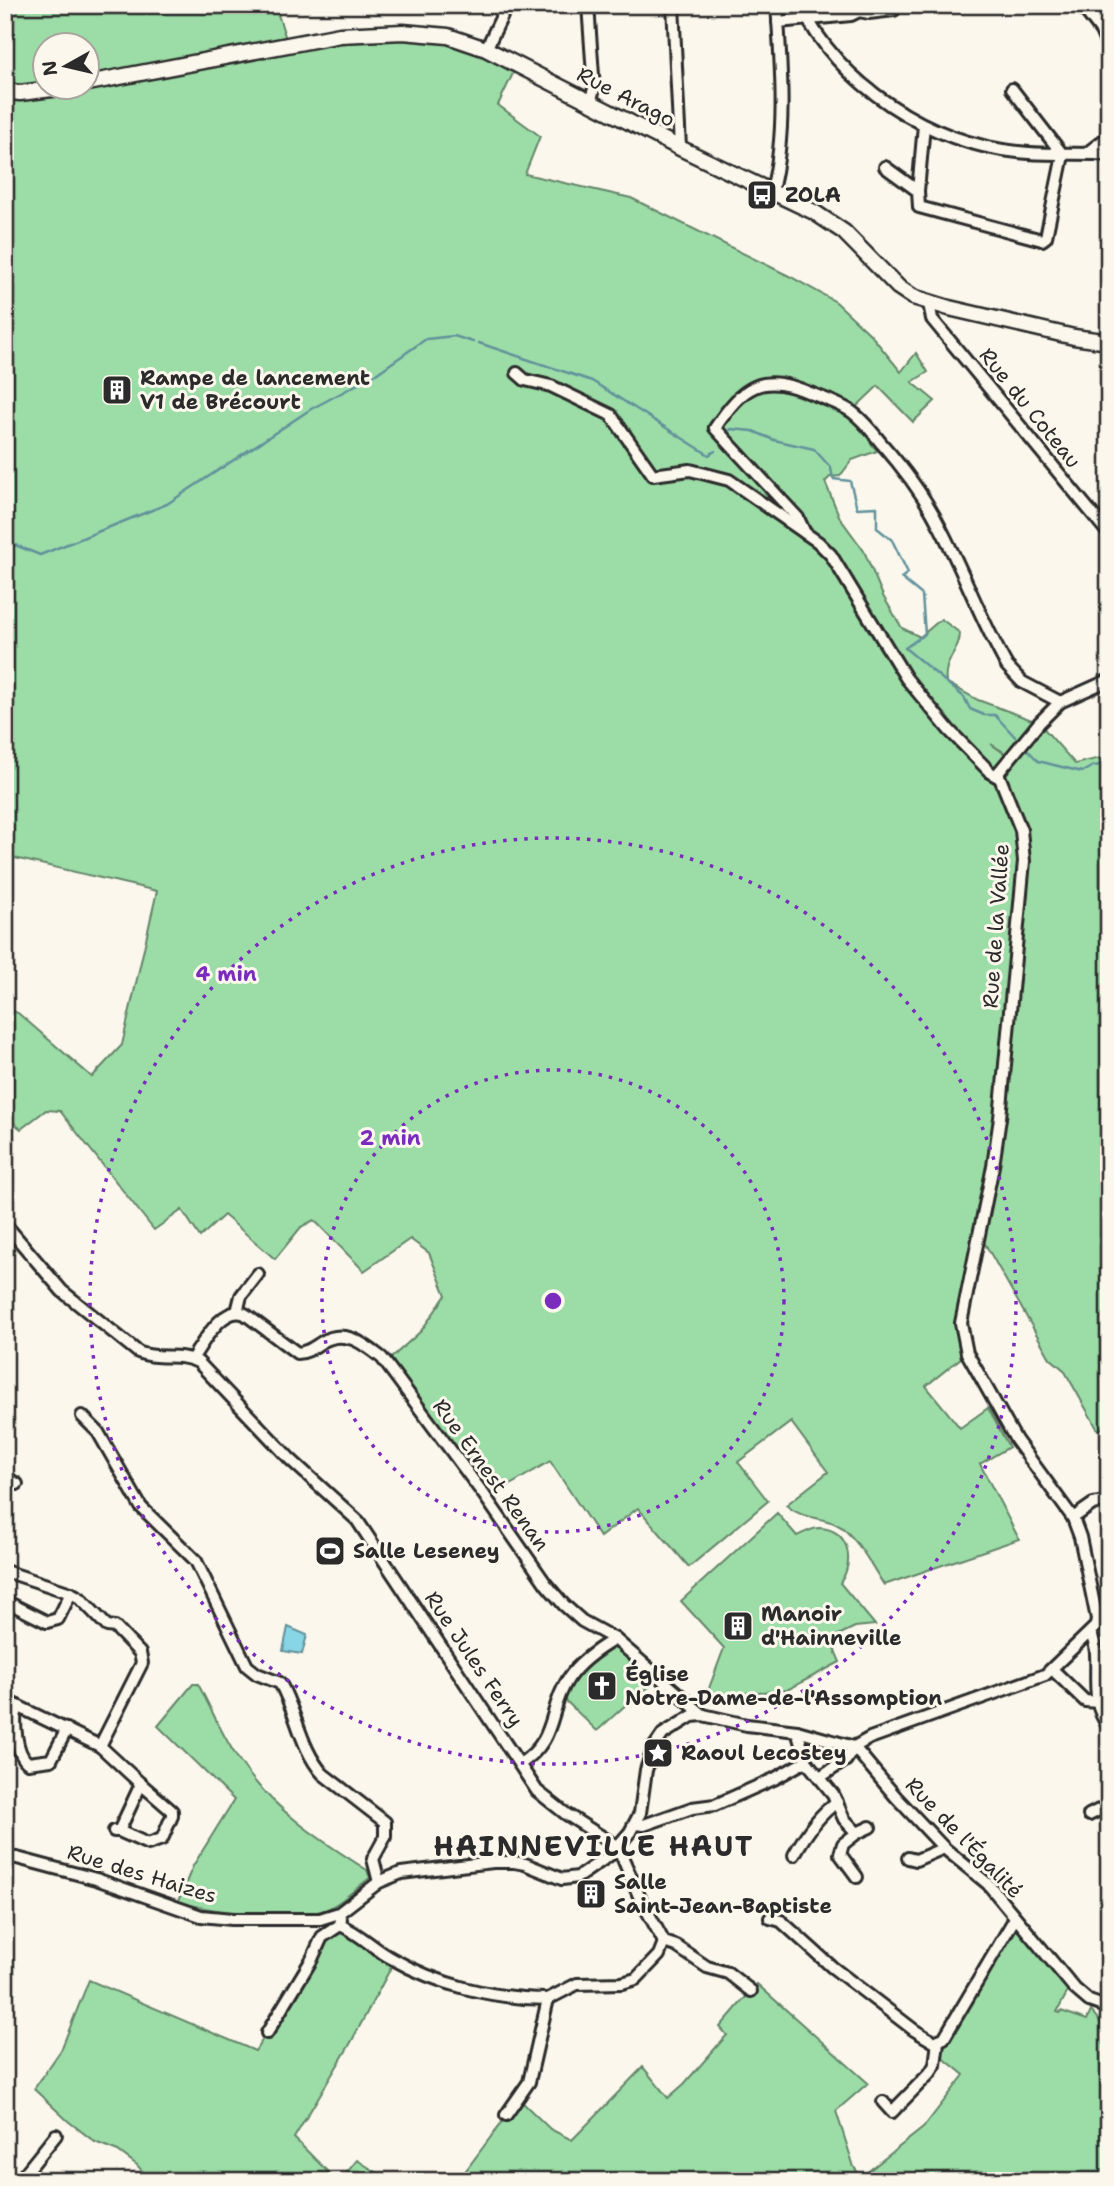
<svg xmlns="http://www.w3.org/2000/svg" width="1114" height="2186" font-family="'Shantell Sans',sans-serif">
<rect width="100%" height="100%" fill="#fbf7ec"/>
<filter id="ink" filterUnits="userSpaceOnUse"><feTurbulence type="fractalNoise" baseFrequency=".0143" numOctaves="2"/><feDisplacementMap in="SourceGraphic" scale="14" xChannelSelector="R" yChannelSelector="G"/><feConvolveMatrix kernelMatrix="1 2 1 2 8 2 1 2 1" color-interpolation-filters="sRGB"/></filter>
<g filter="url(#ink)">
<g fill="#9cdda7" stroke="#648469" stroke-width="2" fill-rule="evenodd">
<path d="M5 5H275L288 45 340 35 448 36 517 65 498 105 540 136 525 174 631 198 791 277 836 302 871 335 901 372 916 353 928 372 912 382 935 401 913 422 878 386 855 408 875 436 870 442 877 451 852 460 840 476 830 477 825 482 840 518 864 551 883 596 902 628 920 637 941 619 960 633C960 652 943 659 946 682L978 700 1032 720 1013 750 1007 754 991 744 1009 757 1039 723 1075 764 1109 756V1425L1098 1430 1064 1370 1050 1358 980 1235 961 1323 967 1353 926 1386 960 1428 988 1408 1009 1447 980 1464 1019 1539 884 1585C873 1568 854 1532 836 1524 818 1516 801 1519 786 1505L828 1472 791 1422 738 1462 768 1501 689 1567 638 1508 600 1537 550 1461 497 1493 471 1459 463 1461 389 1360 421 1331 446 1295 429 1253 410 1239 364 1271 314 1220 301 1227 275 1259 224 1215 200 1237 182 1210 154 1230 60 1111 46 1110 21 1129 5 1116V1008L18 1013 92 1077 122 1045 157 891 10 857 5 727 10 688H5V106L13 102V73L5 69ZM46 46H88V88H46Z"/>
<path d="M777 1513 797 1536C804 1533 810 1529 818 1528 850 1528 855 1562 840 1583L875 1625 855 1627 830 1639 840 1662 787 1690 739 1694 712 1703 705 1699 724 1648 681 1601Z"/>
<path d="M613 1648 622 1651 657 1681 629 1702 597 1731 562 1697C573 1676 590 1654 613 1648Z"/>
<path d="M193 1684H198C213 1712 226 1744 246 1770 277 1812 323 1842 367 1870L370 1878C355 1888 342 1904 325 1910 312 1915 296 1913 282 1913 246 1913 212 1913 178 1901L193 1866 234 1800 158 1726Z"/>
<polygon points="1015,1918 1069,1989 1057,2012 1060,2013 1061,2011 1087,2020 1091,2011 1104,2026 1108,2037 1109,2181 458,2181 519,2099 550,2129 572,2140 643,2067 668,2098 684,2084 727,2035 720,2027 757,1984 868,2083 836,2111 854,2167 861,2177 923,2128 964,2075 937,2053"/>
<polygon points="340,1925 395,1960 349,2046 294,2138 337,2181 151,2181 137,2165 118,2151 95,2142 68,2121 34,2089 61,2050 89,1980 255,2051 286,2004 322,1937"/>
<polygon points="357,2160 390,2181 340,2181"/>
</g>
<polygon fill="#87d5e5" stroke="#62919b" stroke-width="2" points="288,1627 307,1635 302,1654 283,1651"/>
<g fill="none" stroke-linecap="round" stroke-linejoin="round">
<g stroke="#62919b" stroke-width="2.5">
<polyline points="479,343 592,381 709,455 715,451"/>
<polyline points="727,432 731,429 753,431 774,440 814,449 831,468 833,479 850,481 857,508 877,507 877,528 892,540 908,573 901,578 922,595 925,634 905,648 964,697 970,709 984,715 995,715 1018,740"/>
<polyline points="5,541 40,555 167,504 311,409 373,376 426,339 454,336 473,342"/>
<polyline points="1025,747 1038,761 1082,772 1093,766 1109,764"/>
</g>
<g stroke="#2b2b2b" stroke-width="16">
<g id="minor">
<polyline points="588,5 594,89 590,102"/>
<polyline points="673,5 680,148"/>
<path d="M800 5C840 86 930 143 1018 152 1048 156 1079 152 1109 155"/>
<polyline points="1081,5 1101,31 1109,50"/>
<polyline points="859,11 869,13 894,10"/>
<polyline points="1092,18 1102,5"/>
<polyline points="778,22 851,15 859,11 861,5"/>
<polyline points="486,49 502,16 502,5"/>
<polyline points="1087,153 1109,136"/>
<polyline points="885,167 918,191 919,207 1042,240 1046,237 1063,155 1012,89"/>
<path d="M772 190C787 131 781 66 777 5"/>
<polyline points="918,191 924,125"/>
<polyline points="929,303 932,319 1109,534"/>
<polyline points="517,373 525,380 551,386 611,415 653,475 690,470 729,480 818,542 831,555 906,678 949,730 991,773 998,777"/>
<path d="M805 533 798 518 715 428C743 386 761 372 810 393 823 398 838 403 849 410 862 418 873 433 882 444 905 470 925 497 940 527 964 573 982 622 1007 666L1022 682 1060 702"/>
<path d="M5 1224 62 1291 138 1352C158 1361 179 1352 198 1362L290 1459 357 1520 537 1791 566 1814 618 1847"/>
<polyline points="237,1312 241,1296 258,1274"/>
<path d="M192 1359C203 1343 223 1304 245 1314L297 1353C307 1353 314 1347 322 1342 345 1328 364 1344 382 1358L484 1495 546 1584 564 1605 582 1621 615 1639 703 1715"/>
<path d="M82 1416 98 1432 141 1507 196 1561 247 1666 257 1674 280 1683C297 1713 300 1748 323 1774L385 1822V1837L373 1859 379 1882"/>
<polyline points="5,1477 17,1484"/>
<polyline points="1073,1518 1093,1504 1109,1501"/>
<polyline points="5,1571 71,1593 80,1598 107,1626 115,1627 140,1653 142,1663 100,1746"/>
<polyline points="5,1601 47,1622 58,1619 71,1593"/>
<polyline points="1096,1626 1097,1619 1080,1537 1073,1518 1016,1440 967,1353 961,1323 993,1166 1000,1118 1024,861 1021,830 998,773 1039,723 1060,702 1109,680"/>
<path d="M1090 1634C1105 1654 1085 1698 1109 1727"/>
<polyline points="1053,1670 1085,1701 1098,1702"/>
<polyline points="5,1700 100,1746 141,1784 119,1831 114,1831"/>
<path d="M18 1706C12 1720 16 1754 28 1763L51 1760 67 1729"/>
<polyline points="797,1731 806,1761 833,1794 844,1819 857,1833 870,1827"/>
<polyline points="854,1747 896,1797 944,1848 988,1884 1075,1989 1089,2001 1109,2008"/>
<polyline points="854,1747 870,1738 1045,1675 1096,1626"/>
<path d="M520 1764C558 1739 547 1712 568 1679 579 1662 598 1649 615 1639"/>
<polyline points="820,1777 846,1760 854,1747"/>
<polyline points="1089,1815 1109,1805"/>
<polyline points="635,1824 644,1825 692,1808 715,1805 774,1779 806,1761"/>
<polyline points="119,1831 148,1844 162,1839 172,1816 172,1811 141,1784"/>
<polyline points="857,1833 843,1844 840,1854 857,1877"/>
<polyline points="618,1847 639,1896 664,1942 676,1946 707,1967 728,1973 751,1991"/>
<path d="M794 1855C805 1835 818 1815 837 1802"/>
<polyline points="5,1857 17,1858 96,1879 201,1916 232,1919 320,1919 339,1913 379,1882 401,1873 493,1862 514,1862 525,1864 562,1879 578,1877 610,1855 630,1832 640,1813 646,1770 654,1747 663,1734 692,1716 703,1715 747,1725 797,1731 854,1747"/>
<polyline points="908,1858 916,1860 944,1848"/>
<polyline points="770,1918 781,1921 832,1967 914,2030 934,2042 944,2038 1015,1918"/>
<path d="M340 1925C359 1933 373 1948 391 1958 438 1985 494 1999 548 1999"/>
<polyline points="267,2033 312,1959 322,1937 340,1925 341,1919"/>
<polyline points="883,2102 892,2112 930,2073 935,2065 938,2042"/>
<polyline points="506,2115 529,2082 548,1999 577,1984 622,1983 636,1979 659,1955 664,1942"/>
<polyline points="19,2181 56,2135"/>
</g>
</g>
<g stroke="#2b2b2b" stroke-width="19">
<g id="major">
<polyline points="88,83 340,35 403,32 448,36 486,49 682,149 814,212 844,232 898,287 913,297 949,308 1074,337 1109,342"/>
<polyline points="5,91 20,93 60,88"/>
</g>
</g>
<use href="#minor" stroke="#fbf7ec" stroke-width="10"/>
<use href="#major" stroke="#fbf7ec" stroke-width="14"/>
</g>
</g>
<g fill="none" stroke="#7b2cbf" stroke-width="3.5" stroke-dasharray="3.5 7">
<circle cx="553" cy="1301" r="231"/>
<circle cx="553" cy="1301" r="463"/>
</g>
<defs>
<g id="bus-square" transform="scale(1.575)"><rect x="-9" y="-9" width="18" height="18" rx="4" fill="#2b2b2b" stroke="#fbf7ec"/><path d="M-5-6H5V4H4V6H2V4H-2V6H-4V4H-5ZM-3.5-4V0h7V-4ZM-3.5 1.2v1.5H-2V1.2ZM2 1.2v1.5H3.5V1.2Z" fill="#fff"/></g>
<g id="building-square" transform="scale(1.575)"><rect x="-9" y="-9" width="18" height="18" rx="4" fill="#2b2b2b" stroke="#fbf7ec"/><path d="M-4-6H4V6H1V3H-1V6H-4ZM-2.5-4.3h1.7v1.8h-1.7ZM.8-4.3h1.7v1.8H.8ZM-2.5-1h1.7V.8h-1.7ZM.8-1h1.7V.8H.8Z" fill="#fff"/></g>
<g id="stadium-square" transform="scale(1.575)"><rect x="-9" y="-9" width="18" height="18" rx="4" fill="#2b2b2b" stroke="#fbf7ec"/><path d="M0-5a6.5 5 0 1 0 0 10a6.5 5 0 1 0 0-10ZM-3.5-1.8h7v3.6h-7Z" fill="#fff"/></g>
<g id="church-square" transform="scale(1.575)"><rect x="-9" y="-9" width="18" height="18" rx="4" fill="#2b2b2b" stroke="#fbf7ec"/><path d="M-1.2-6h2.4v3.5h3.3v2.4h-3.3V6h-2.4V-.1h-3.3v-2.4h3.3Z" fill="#fff"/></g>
<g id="sight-square" transform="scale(1.575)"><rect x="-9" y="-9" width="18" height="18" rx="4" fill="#2b2b2b" stroke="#fbf7ec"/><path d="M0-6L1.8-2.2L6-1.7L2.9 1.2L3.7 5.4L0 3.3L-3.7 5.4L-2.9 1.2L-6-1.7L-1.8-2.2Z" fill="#fff"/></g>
</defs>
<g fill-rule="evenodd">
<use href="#bus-square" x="762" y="195"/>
<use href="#building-square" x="117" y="390"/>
<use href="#stadium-square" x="330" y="1551"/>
<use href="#building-square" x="738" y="1626"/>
<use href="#church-square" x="602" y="1686"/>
<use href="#sight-square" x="658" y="1753"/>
<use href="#building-square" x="591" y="1894"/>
</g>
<g text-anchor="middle" stroke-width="6" stroke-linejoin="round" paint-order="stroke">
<g font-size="21" fill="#2b2b2b" stroke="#fbf7ec">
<text transform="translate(626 97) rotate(27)" y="7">Rue Arago</text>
<text transform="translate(1030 408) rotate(51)" y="7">Rue du Coteau</text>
<text transform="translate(996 926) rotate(-86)" y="7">Rue de la Vallée</text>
<text transform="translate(491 1475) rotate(54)" y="7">Rue Ernest Renan</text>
<text transform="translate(474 1659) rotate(56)" y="7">Rue Jules Ferry</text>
<text transform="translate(964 1838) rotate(46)" y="7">Rue de l'Égalité</text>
<text transform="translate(142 1874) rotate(17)" y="7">Rue des Haizes</text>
</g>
<g font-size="21" font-weight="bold" fill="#2b2b2b" stroke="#fbf7ec" text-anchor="start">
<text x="785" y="202">ZOLA</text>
<text x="140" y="385">Rampe de lancement<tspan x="140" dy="24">V1 de Brécourt</tspan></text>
<text x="353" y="1558">Salle Leseney</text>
<text x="761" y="1621">Manoir<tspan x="761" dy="24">d'Hainneville</tspan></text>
<text x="625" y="1681">Église<tspan x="625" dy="24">Notre-Dame-de-l'Assomption</tspan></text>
<text x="681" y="1760">Raoul Lecostey</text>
<text x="614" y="1889">Salle<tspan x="614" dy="24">Saint-Jean-Baptiste</tspan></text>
</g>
<g font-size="28" font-weight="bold" letter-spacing="2" fill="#2b2b2b" stroke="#fbf7ec">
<text x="594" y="1856">HAINNEVILLE HAUT</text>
</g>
</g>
<circle cx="553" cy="1301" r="10" fill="#7b2cbf" stroke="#fbf7ec" stroke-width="3.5"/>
<g font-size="21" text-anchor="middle" font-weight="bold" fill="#7b2cbf" stroke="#fbf7ec" stroke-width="6" stroke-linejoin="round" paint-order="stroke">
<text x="226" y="981">4 min</text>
<text x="390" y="1145">2 min</text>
</g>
<rect width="1114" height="2186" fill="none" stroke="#fbf7ec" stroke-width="28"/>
<rect x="14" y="14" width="1086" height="2158" fill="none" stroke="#2b2b2b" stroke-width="2.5" filter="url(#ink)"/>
<g transform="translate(66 66) rotate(262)"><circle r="33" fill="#fbf7ec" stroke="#a8a59f" stroke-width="2"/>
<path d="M0-5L12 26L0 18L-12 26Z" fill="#2b2b2b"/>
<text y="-10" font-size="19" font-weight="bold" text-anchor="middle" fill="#2b2b2b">N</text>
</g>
</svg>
